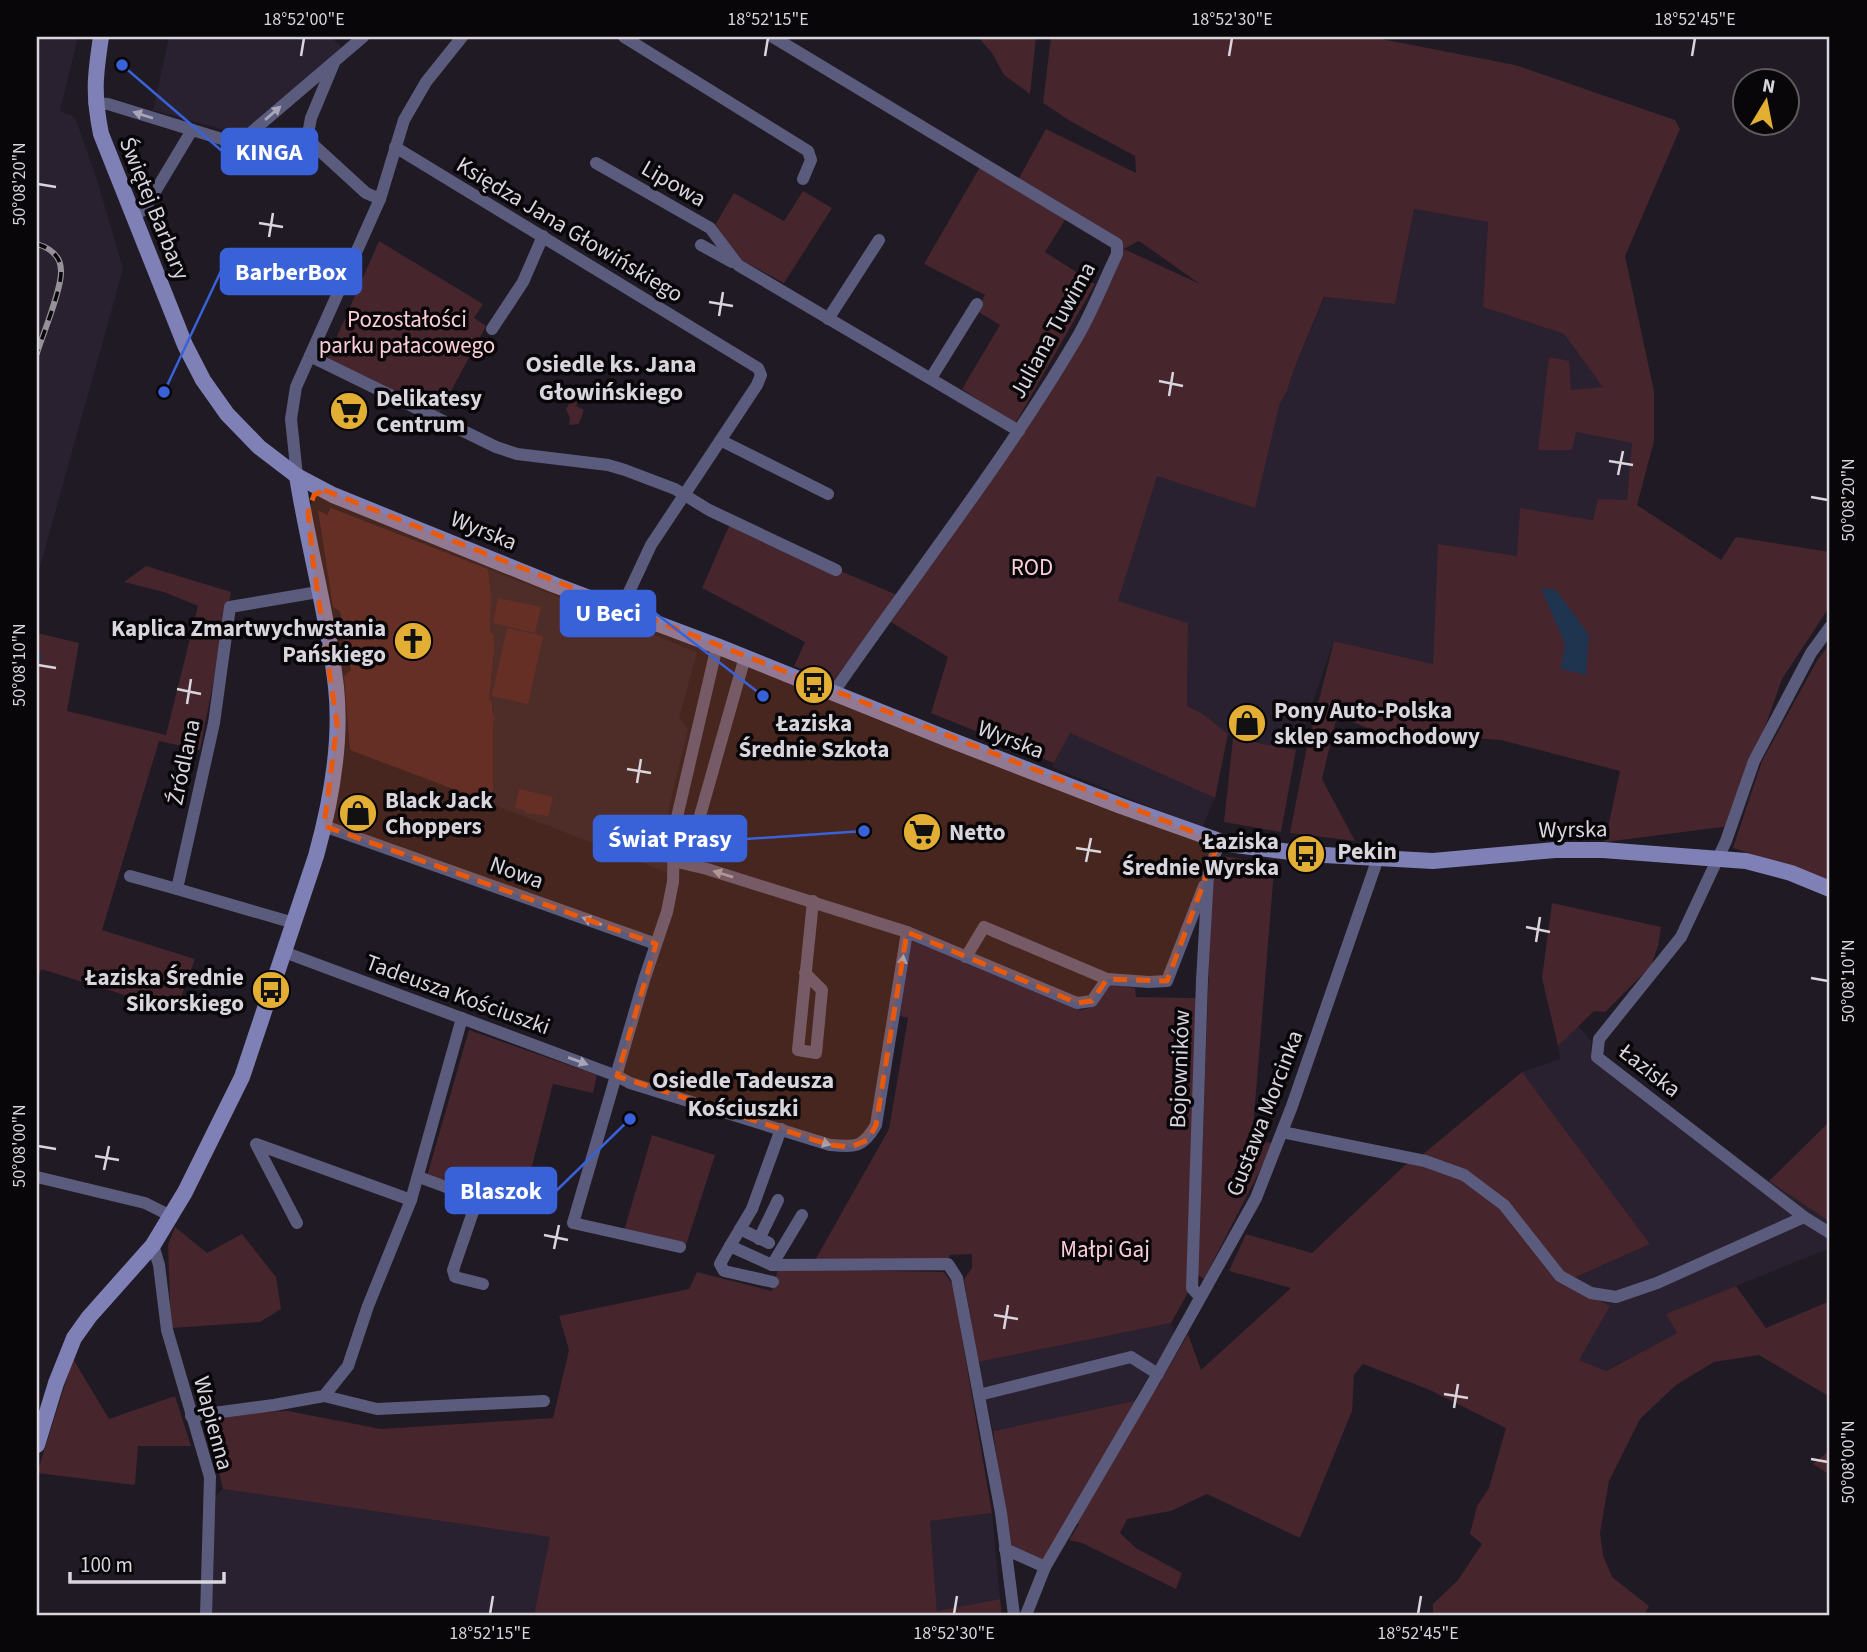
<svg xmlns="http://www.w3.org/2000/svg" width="1867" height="1652" font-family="'Source Sans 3',sans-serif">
<rect width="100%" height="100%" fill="#1f1a23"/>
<g fill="#292130">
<polygon points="37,37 78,37 60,111 75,117 97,180 123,269 37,577"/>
<polygon points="169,37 331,37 342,48 239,134 153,110"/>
<polygon points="1414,209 1488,222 1483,307 1564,334 1604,388 1571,390 1549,357 1576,432 1633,443 1627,501 1593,520 1520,509 1518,556 1433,664 1334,641 1296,750 1233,738 1203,714 1187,706 1188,623 1117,601 1157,475 1255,507 1280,403 1287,391 1294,369 1325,297 1395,304"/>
<polygon points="488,569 697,652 679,718 688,729 669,808 668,873 493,804 493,721 492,701 489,701 494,652 494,635 490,632 491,597"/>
<polygon points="1070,733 1215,798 1202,828 1052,767"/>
<polygon points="1578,1026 1591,1041 1592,1061 1830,1222 1830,1248 1667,1314 1677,1333 1605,1371 1579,1360 1562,1284 1650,1244 1522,1072 1560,1059 1558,1046"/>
<polygon points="1171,1323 1175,1332 1134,1401 993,1431 978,1362"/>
<polygon points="223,1489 550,1537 534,1615 208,1615 215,1496"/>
<polygon points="992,1513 1000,1599 937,1611 930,1521"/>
</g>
<g fill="#46252d" fill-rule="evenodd">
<polygon points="978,37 1036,37 1030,94 1004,75 992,53"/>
<path d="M1051 37H1371L1515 65 1675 120 1680 129 1625 256 1654 391V441L1637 505 1721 560 1736 537 1830 552V606L1782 679 1730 826 1605 842 1620 771 1501 740 1375 731 1337 716 1322 779 1355 841 1290 833 1306 751 1334 641 1433 664 1438 544 1517 556 1520 508 1593 520 1598 499 1627 500 1632 443 1576 432 1572 450H1538L1549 357 1569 361 1571 390 1603 387 1564 334 1483 307 1488 222 1414 209 1395 304 1324 297 1294 369 1287 391 1280 403 1255 508 1157 476 1118 601 1188 623 1187 706 1203 714 1228 734 1215 798 1070 733 1054 763 931 713 948 657 891 622 1023 433 1123 249 1018 180 1046 129 1136 173 1135 156 1070 121 1043 103ZM1139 241 1200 284 1124 249Z"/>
<polygon points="980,167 1067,217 1045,252 1095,284 1015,424 962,389 1000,325 977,311 985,295 924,264"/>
<polygon points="803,191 832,208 784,283 721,249 715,225 734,193 784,221"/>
<polygon points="379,241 483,304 474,318 486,326 438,415 327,359"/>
<polygon points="574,394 579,399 576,406 584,410 579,424 569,425 570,418 566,409 569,404 565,400"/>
<polygon points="331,508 488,569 491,597 490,632 494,635 494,652 489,700 492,701 492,711 495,719 493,721 493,804 350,750 344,676 351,670 340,611 333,607 318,510 327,515"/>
<polygon points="730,524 897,595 834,680 794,666 805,642 702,588"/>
<polygon points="146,566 231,592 200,750 159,741 102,930 195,959 176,1011 41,969 37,983 37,633 79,643 67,711 166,735 198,606 164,592 124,582"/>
<polygon points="498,598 541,607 535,633 493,623"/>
<polygon points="507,628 543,636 528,704 492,696"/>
<polygon points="1830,644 1830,880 1733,848 1762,761 1818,659"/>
<polygon points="1233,738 1296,750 1281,832 1224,822"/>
<polygon points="519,789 553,797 548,816 525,813 525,810 515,808"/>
<polygon points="1223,856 1260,862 1275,858 1252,1141 1274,1143 1204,1279 1198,1275 1212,882"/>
<polygon points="1552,903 1661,927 1658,946 1651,966 1605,1012 1594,1011 1558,1046 1542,978"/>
<polygon points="910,940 1081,1010 1096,1006 1110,984 1135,988 1136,997 1197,998 1190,1289 1171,1323 978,1362 964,1279 972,1268 972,1254 949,1255 949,1262 814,1262 889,1129 908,1018 900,1016"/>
<polygon points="469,1030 597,1075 593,1093 553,1084 522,1205 449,1178 443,1184 427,1176"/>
<polygon points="1522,1072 1650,1244 1563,1283 1610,1306 1579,1360 1606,1371 1677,1333 1666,1314 1736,1286 1766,1328 1830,1301 1830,1397 1759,1355 1714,1362 1676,1385 1640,1419 1609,1481 1600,1533 1603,1555 1612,1577 1649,1606 1644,1615 1433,1615 1433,1604 1458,1580 1482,1544 1470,1534 1477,1506 1489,1488 1506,1428 1430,1390 1363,1364 1354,1375 1352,1411 1300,1538 1207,1494 1171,1511 1127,1519 1120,1533 1136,1548 1182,1573 1176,1589 1082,1543 1069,1540 1079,1524 1065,1524 1044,1563 1009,1548 993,1431 1134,1401 1157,1388 1188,1334 1201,1370 1291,1288 1229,1271 1246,1234 1312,1253 1404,1166 1422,1155"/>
<polygon points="1830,1121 1830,1222 1769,1181"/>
<polygon points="652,1135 715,1155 686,1245 624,1231"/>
<polygon points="175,1227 207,1253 242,1234 276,1277 281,1309 260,1322 171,1328 168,1245"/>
<polygon points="778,1269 944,1272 953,1285 992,1513 930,1521 937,1611 1000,1599 1002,1615 534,1615 550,1537 223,1489 206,1414 288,1411 381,1429 553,1418 569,1350 559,1316 689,1289 697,1272 772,1291"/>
<polygon points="73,1359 109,1419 175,1396 191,1446 138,1446 135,1485 37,1473"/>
<polygon points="1830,1450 1830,1475 1813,1464"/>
</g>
<polygon fill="#1f344f" points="1541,588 1556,590 1589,635 1586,675 1561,669 1565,644"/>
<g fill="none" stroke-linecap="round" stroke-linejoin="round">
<polyline stroke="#1f344f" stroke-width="3.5" points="37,669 40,655"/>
<g stroke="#5b5c7d" stroke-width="12">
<polyline points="624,37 808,151 811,160 803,179"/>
<path d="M773 37 1117 244V254C1104 281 1093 310 1078 336 1005 461 915 574 833 693"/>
<polyline points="334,63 311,118 307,139 366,193 380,199"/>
<polyline points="94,103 108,104 225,140 238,140 248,135 363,37"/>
<polyline points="395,147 758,368 761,375 757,385 651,545 621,609"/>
<polyline points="596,163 710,228 738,265 1019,431"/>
<polyline points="133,214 144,210 192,130"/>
<polyline points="701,245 732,262"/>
<polyline points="828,319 879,240"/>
<polyline points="492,329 523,282 543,236"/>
<polyline points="310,356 496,447 517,454 608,465 625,470 675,489 709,510 836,570"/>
<polyline points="931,378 977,304"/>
<polyline points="722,441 828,494"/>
<polyline points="297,476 291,419 296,387 380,199 404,120 426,82 462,37"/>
<polyline points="1830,627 1811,653 1754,761 1726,841 1681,937 1599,1039 1597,1057 1804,1217 1830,1233"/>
<polyline points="324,826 656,944"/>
<polyline points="696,830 745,657"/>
<polyline points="130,876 177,889"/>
<polyline points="294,923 177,889 214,723 230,607 318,592"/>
<polyline points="907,932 1077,1003 1092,1001 1107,979 1149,982 1167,981 1204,886"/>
<path d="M284 952 617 1076 630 1083 830 1145C855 1147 863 1148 876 1125L907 932 707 869 673 861"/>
<polyline points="966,957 984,927 1107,979"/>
<polyline points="805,973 822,990 816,1053 798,1050 813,901"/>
<polyline points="781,1129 752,1209 730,1246 772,1265 948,1264 957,1278 1001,1513 1014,1615"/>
<polyline points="1282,1132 1425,1161 1464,1175 1504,1205 1560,1276 1591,1293 1616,1297 1657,1283 1804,1217"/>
<polyline points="37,1177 145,1203 171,1216"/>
<polyline points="419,1177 470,1196 475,1206 453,1270 455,1277 483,1284"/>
<polyline points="297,1223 256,1144 411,1200"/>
<polyline points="740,1229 769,1243"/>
<polyline points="759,1239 778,1200"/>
<polyline points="153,1245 159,1265 167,1330 210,1477 206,1615"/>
<polyline points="730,1246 720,1264 724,1271 773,1282"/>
<polyline points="680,1247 573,1223 644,980 667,912 673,882 674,830 717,646"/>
<polyline points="772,1265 802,1215"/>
<polyline points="1200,1297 1192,1288 1202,980 1208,876 1219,842"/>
<polyline points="979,1395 1131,1357 1158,1374"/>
<polyline points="324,1396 377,1409 544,1401"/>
<polyline points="191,1416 274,1405 324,1396 348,1366 368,1306 411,1200 462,1018"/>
<polyline points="1005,1549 1045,1567"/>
<polyline points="1026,1615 1045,1567 1160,1370 1256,1198 1292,1106 1378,858"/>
</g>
<g stroke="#7f80b5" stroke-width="16">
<path d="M101 37C95 76 93 94 101 134L185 345 203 380 227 414 259 447 297 476 333 495 555 585 717 646 948 739 1121 806 1228 844 1306 854 1433 861 1555 850H1603L1746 861 1791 873 1830 889"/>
<path d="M37 1445 56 1383 74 1338 89 1317 153 1245 185 1192 242 1077 316 856C331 802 342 742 336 687 328 616 308 546 297 476"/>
</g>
<g stroke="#969199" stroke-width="6">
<path id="rail" d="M37 244C50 248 61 256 61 271 62 288 43 334 37 353"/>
</g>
<use href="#rail" stroke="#080609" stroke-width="3.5" stroke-dasharray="10" stroke-linecap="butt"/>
</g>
<defs><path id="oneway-solid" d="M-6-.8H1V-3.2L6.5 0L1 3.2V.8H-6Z" transform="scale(1.75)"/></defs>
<g fill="#a7a5b6">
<use href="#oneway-solid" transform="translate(273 113) rotate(-41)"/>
<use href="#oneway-solid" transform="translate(143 115) rotate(-162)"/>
<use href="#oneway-solid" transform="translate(723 874) rotate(-163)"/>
<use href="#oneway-solid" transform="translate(592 921) rotate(-160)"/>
<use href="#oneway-solid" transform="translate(902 965) rotate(-81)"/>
<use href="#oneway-solid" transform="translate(578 1061) rotate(20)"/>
<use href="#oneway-solid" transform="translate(821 1142) rotate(16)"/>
</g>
<path fill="#e8590c" fill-opacity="0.2" stroke="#e8590c" stroke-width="5" stroke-dasharray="14 9" stroke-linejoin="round" d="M324 490 1219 842 1167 981 1107 979 1092 1001 1077 1003 907 932 876 1125 868 1140 851 1147 830 1145 617 1076 656 944 324 826 337 724 313 562 308 512 314 495Z"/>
<path fill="none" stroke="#d9d5dc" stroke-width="2.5" d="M301 56 304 38M765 56 768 38M1229 56 1232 38M1692 56 1695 38M38 184 56 187M259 223 283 227M269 237 273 213M709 302 733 306M719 316 723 292M1159 381 1183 386M1169 396 1173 372M1609 461 1633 465M1618 475 1623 451M1811 497 1828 500M38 665 56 668M177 689 201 694M187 704 191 679M627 769 651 773M637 783 641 759M1076 848 1101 852M1086 862 1091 838M1526 927 1550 932M1536 942 1540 917M1811 978 1828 981M38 1146 56 1149M95 1156 119 1160M104 1170 109 1146M544 1235 568 1240M554 1249 559 1225M994 1315 1018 1319M1004 1329 1008 1305M1444 1394 1468 1398M1454 1408 1458 1384M1811 1459 1828 1462M490 1614 493 1596M954 1614 957 1596M1418 1614 1421 1596"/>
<defs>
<g id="supermarket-disc" transform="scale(2.0125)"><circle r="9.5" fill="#e2af34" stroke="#080609"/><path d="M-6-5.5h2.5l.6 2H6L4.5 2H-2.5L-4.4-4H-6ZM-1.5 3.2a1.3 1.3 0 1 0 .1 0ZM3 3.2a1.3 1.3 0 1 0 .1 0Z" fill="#111"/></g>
<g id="church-disc" transform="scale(2.0125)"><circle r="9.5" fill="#e2af34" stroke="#080609"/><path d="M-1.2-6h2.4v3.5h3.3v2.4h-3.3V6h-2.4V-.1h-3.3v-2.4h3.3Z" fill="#111"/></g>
<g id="bus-disc" transform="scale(2.0125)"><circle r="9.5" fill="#e2af34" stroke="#080609"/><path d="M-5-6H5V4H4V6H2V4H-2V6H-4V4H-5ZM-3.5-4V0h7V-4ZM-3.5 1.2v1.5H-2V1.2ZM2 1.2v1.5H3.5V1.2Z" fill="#111"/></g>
<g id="shop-disc" transform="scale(2.0125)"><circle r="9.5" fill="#e2af34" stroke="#080609"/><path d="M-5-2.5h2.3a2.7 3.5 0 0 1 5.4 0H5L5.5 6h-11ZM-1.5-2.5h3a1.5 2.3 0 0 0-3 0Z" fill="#111"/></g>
</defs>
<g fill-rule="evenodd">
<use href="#supermarket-disc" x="349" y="411"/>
<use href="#church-disc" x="413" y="641"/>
<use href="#bus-disc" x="814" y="685"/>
<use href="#shop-disc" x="1247" y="723"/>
<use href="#shop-disc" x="358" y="813"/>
<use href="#supermarket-disc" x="922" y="832"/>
<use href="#bus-disc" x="1306" y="854"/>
<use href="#bus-disc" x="271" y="990"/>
</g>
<g text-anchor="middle" stroke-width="7" stroke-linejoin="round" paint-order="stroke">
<g font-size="23" fill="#d9d5dc" stroke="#080609">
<text transform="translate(674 183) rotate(30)" y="8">Lipowa</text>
<text transform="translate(155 208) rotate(68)" y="8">Świętej Barbary</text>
<text transform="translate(570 229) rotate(31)" y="8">Księdza Jana Głowińskiego</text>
<text transform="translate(1052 330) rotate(-61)" y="8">Juliana Tuwima</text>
<text transform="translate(484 530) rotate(22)" y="8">Wyrska</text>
<text transform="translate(1011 739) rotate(21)" y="8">Wyrska</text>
<text transform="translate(183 762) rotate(-78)" y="8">Źródlana</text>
<text transform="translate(1573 829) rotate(-1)" y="8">Wyrska</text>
<text transform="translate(517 872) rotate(20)" y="8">Nowa</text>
<text transform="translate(458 994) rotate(20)" y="8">Tadeusza Kościuszki</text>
<text transform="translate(1179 1069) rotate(-88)" y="8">Bojowników</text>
<text transform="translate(1650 1070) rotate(38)" y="8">Łaziska</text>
<text transform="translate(1264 1113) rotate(-69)" y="8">Gustawa Morcinka</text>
<text transform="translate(214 1423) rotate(75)" y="8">Wapienna</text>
</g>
<g font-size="23" fill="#fbced7" stroke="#080609">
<text x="407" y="327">Pozostałości<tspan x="407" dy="26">parku pałacowego</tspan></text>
<text x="1032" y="575">ROD</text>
<text x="1105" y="1257">Małpi Gaj</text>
</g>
<g font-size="23" font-weight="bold" fill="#d9d5dc" stroke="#080609" text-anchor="start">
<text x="376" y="406">Delikatesy<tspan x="376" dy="26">Centrum</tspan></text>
<text x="386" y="636" text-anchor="end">Kaplica Zmartwychwstania<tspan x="386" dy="26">Pańskiego</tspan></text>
<text x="1274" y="718">Pony Auto-Polska<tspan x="1274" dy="26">sklep samochodowy</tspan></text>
<text x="814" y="731" text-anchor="middle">Łaziska<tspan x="814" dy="26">Średnie Szkoła</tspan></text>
<text x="385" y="808">Black Jack<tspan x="385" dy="26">Choppers</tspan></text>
<text x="949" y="840">Netto</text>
<text x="1279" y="849" text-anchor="end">Łaziska<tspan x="1279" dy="26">Średnie Wyrska</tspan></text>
<text x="244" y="985" text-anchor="end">Łaziska Średnie<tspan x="244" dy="26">Sikorskiego</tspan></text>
</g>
<g font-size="24" font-weight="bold" fill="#d9d5dc" stroke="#080609">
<text x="611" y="372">Osiedle ks. Jana<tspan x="611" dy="28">Głowińskiego</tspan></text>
<text x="1367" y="859">Pekin</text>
<text x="743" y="1088">Osiedle Tadeusza<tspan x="743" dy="28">Kościuszki</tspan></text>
</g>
</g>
<path fill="none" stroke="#3962d9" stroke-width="2.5" d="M122 65L222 151M164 392L221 271M763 696L655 613M864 831L746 839M630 1119L556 1191"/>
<g fill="#3962d9" stroke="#080609" stroke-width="2.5">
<circle cx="122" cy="65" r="7"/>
<circle cx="164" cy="392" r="7"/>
<circle cx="763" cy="696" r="7"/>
<circle cx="864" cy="831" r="7"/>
<circle cx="630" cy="1119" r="7"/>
</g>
<g fill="#3962d9" stroke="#3962d9" stroke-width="2.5">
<rect x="222" y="129" width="95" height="45" rx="7"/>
<rect x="221" y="249" width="140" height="45" rx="7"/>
<rect x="561" y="591" width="94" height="45" rx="7"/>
<rect x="594" y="816" width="152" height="45" rx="7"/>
<rect x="446" y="1168" width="110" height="45" rx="7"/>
</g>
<g font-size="24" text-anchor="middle" font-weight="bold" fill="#fff">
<text x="269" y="160">KINGA</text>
<text x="291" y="280">BarberBox</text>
<text x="608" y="621">U Beci</text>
<text x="670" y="847">Świat Prasy</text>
<text x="501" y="1199">Blaszok</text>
</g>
<rect width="1867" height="1652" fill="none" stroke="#080609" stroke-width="77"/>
<g transform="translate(1766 102) rotate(10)"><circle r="33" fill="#080609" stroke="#5c595d" stroke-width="2"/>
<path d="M0-5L12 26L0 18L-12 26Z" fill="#e2af34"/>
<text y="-10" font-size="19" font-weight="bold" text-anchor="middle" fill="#d9d5dc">N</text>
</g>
<path d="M70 1572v10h154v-10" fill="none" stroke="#d9d5dc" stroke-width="3.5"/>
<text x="80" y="1572" font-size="21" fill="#d9d5dc" stroke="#080609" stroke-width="5" paint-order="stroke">100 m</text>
<rect x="38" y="38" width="1790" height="1576" fill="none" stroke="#d9d5dc" stroke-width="2.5"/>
<g font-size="18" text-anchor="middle" fill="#d9d5dc">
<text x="304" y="25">18°52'00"E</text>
<text x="768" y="25">18°52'15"E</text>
<text x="1232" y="25">18°52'30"E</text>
<text x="1695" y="25">18°52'45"E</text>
<text transform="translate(19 184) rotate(-90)" y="6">50°08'20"N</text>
<text transform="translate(1848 500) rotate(-90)" y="6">50°08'20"N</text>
<text transform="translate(19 665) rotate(-90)" y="6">50°08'10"N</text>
<text transform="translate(1848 981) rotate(-90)" y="6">50°08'10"N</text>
<text transform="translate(19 1146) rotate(-90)" y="6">50°08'00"N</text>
<text transform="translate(1848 1462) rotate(-90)" y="6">50°08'00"N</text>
<text x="490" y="1639">18°52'15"E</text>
<text x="954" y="1639">18°52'30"E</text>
<text x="1418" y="1639">18°52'45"E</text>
</g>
</svg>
